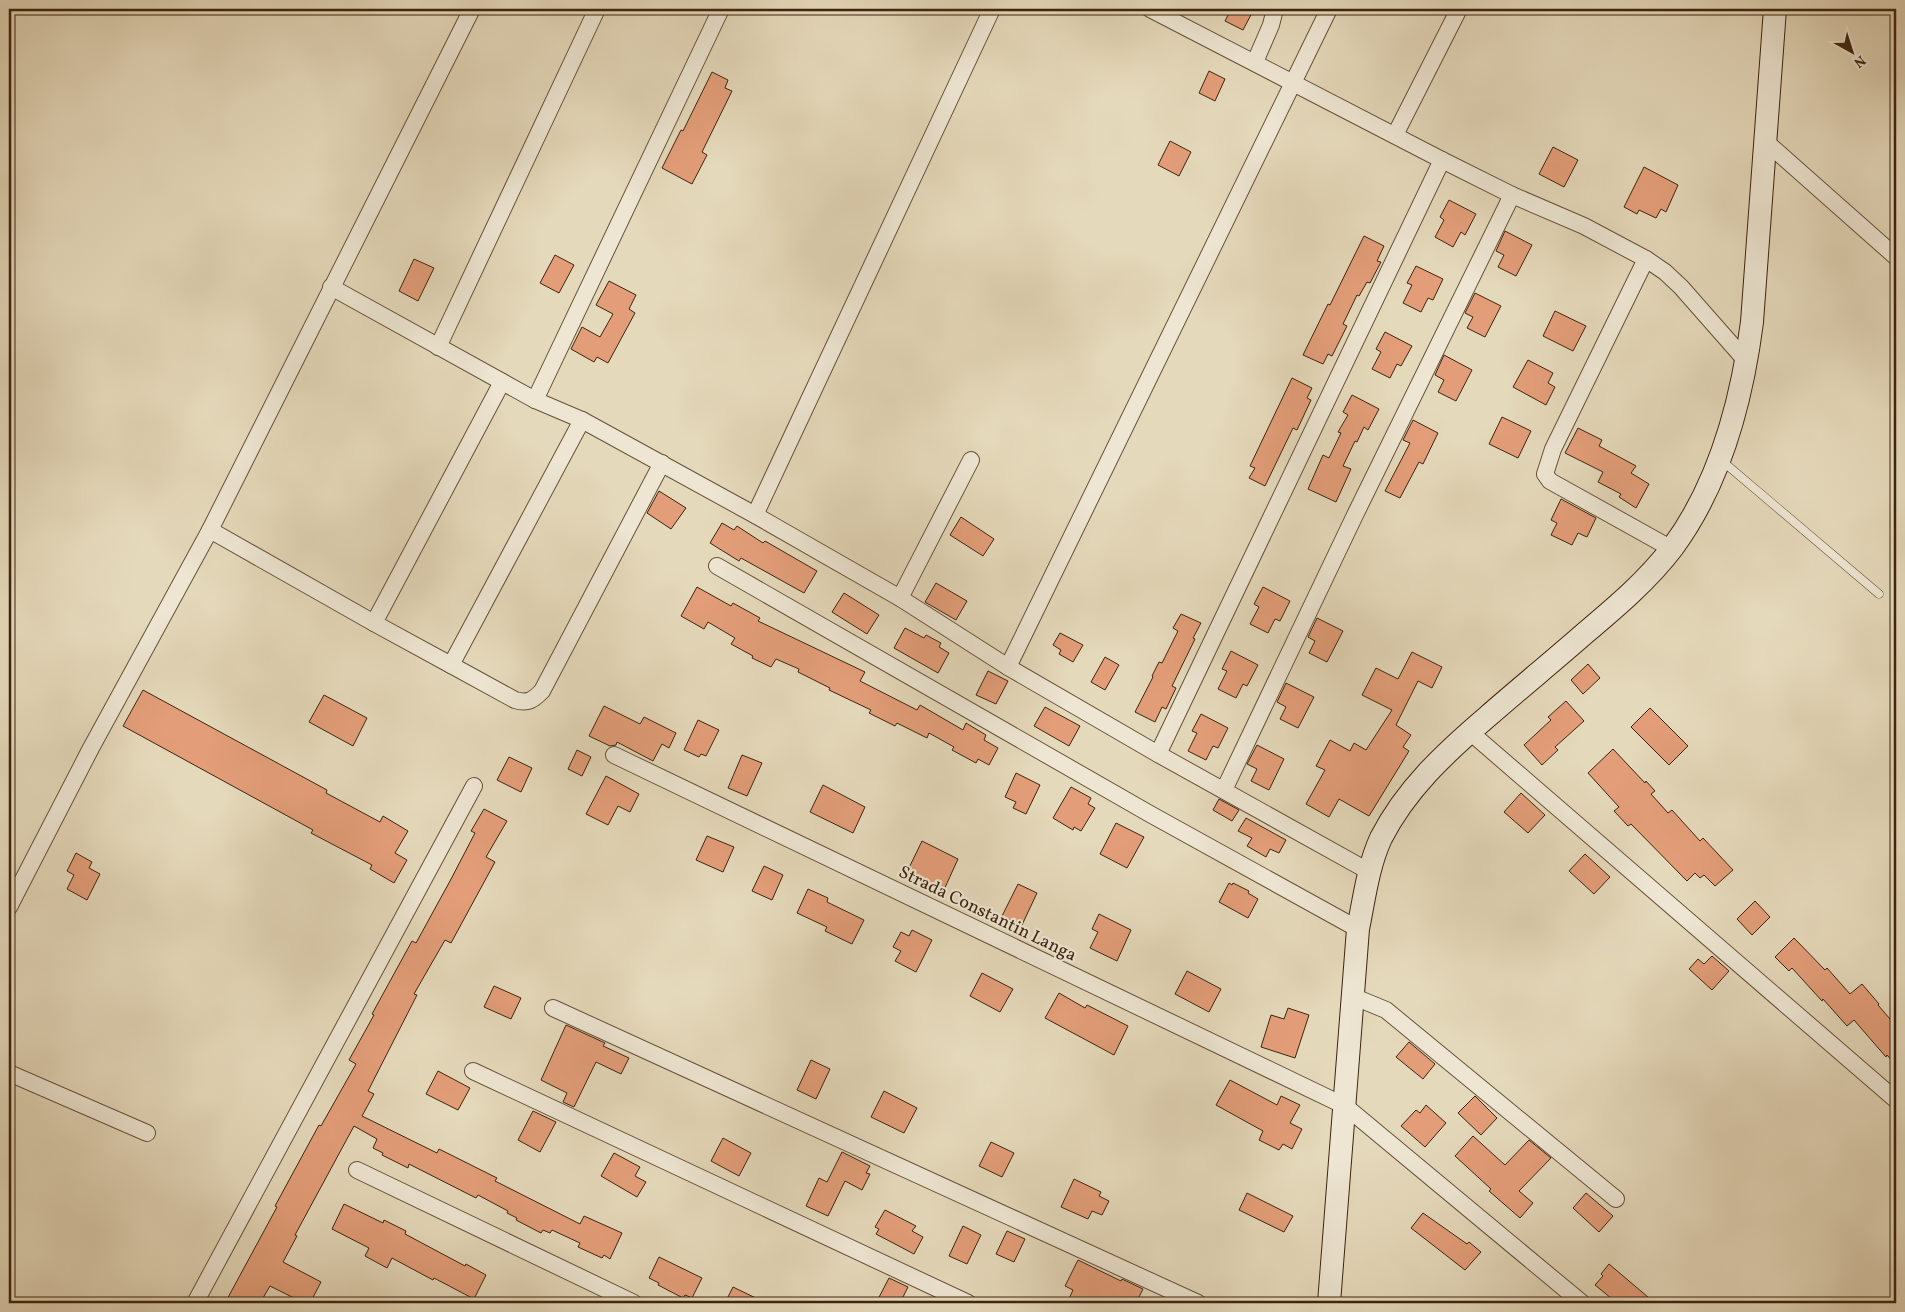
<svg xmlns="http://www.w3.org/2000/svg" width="1905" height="1312" font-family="Vollkorn,serif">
<rect width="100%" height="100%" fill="#e5d9bb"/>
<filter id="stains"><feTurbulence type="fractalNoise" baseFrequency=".004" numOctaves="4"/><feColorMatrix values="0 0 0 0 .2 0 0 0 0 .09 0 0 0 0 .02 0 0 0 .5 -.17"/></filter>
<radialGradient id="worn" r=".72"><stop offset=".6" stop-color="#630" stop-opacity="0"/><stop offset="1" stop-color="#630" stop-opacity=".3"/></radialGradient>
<g fill="#e39e79" stroke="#3d240f">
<polygon points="1231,9 1254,9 1243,30 1225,21"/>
<polygon points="1209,71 1225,79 1215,101 1199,93"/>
<polygon points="712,72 728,80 725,88 732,91 702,152 707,155 692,184 662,168 681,130 683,131"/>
<polygon points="1170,141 1191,152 1179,176 1158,165"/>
<polygon points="1553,147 1578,160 1564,187 1539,174"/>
<polygon points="1644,167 1678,185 1666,212 1661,209 1656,218 1639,210 1637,214 1624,207"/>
<polygon points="1449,200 1476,214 1465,235 1461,232 1453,247 1435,237 1444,220 1440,217"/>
<polygon points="1505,231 1532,245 1516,276 1498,267 1504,255 1496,251"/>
<polygon points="1364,236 1384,246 1377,261 1381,262 1370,283 1367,282 1359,296 1357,295 1343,324 1347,326 1332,356 1328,354 1323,364 1303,355 1328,304 1330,305"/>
<polygon points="555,255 574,265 559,293 540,283"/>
<polygon points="414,259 434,268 418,301 399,291"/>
<polygon points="1416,266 1443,279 1433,300 1428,298 1421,312 1403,303 1412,285 1407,283"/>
<polygon points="609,281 636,295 629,309 635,313 608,363 597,357 594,362 571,349 582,327 600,337 613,314 596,305"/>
<polygon points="1475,293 1501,306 1485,337 1467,328 1473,317 1465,313"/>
<polygon points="1555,311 1586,326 1573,351 1543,336"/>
<polygon points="1385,332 1412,346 1401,366 1397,364 1390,378 1372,369 1381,352 1376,349"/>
<polygon points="1444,355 1472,370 1456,401 1438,392 1444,380 1435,375"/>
<polygon points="1528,360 1553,373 1548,383 1555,387 1546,405 1513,387"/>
<polygon points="1292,378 1312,388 1307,398 1311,400 1297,430 1293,428 1265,486 1249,478 1255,468 1250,466"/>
<polygon points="1352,395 1379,409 1368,430 1364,427 1357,442 1355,441 1343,466 1351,469 1336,502 1308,489 1323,455 1329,458 1341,433 1338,432 1348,415 1343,412"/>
<polygon points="1502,417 1531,431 1518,458 1489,444"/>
<polygon points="1413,420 1438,433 1423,464 1419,462 1400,498 1385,491 1410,443 1403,440"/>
<polygon points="1578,428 1602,440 1599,446 1636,466 1631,473 1649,484 1636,508 1619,497 1621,494 1598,482 1603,472 1565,453"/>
<polygon points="659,491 686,508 671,529 647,513"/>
<polygon points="1561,499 1596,518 1587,537 1578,533 1572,545 1551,535 1557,523 1551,520"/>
<polygon points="961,517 994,539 983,556 950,535"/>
<polygon points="722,523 734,530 737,526 763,543 765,541 817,571 804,593 741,558 739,561 710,543"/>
<polygon points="936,583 967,601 956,620 925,602"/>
<polygon points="697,587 731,606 733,603 760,618 758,621 865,672 860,681 917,710 920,705 963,730 966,723 986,735 984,740 998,748 989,765 978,759 976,763 952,750 954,747 929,733 927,738 897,723 895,726 869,713 871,710 829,690 830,688 798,672 799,669 776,659 771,667 752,658 753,656 731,644 735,638 708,622 704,629 681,616"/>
<polygon points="1263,587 1290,601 1280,621 1275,619 1268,633 1250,624 1259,607 1254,604"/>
<polygon points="844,593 879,615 867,634 832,612"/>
<polygon points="1181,614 1201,623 1193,638 1195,639 1172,686 1176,688 1166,709 1162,707 1155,722 1135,712 1153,677 1152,676 1159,662 1162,663 1178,631 1173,628"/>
<polygon points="1317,618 1343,631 1327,662 1309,653 1315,641 1308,637"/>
<polygon points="905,628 924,638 926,635 941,643 939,647 949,653 938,673 894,648"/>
<polygon points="1060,633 1083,645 1073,662 1059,654 1061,650 1053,645"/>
<polygon points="1231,651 1258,665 1247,686 1243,684 1236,698 1218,689 1227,671 1222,669"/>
<polygon points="1412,652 1442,667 1432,688 1418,681 1396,725 1411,735 1403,747 1409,751 1369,816 1339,799 1329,817 1306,804 1325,770 1316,766 1330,740 1350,751 1354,743 1366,750 1392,710 1362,695 1376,668 1398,679"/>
<polygon points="1105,657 1119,665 1105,690 1091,682"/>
<polygon points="1588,664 1600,678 1583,694 1571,680"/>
<polygon points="988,671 1008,681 996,704 976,695"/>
<polygon points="1286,683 1314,697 1298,728 1280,719 1286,707 1277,702"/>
<polygon points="143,690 327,790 326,793 380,822 383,816 408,831 395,853 407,860 394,883 370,869 372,865 311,833 313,830 123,726"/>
<polygon points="324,695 367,718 353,746 309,722"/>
<polygon points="1566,701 1584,721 1555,747 1558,750 1542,765 1524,745 1551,720 1548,717"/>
<polygon points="604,706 640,724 644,717 676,733 669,748 662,744 653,761 617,742 616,745 610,746 589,736"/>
<polygon points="1045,707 1080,726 1069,746 1034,726"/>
<polygon points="1650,708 1688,746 1669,765 1631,727"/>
<polygon points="1201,714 1228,728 1218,748 1213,746 1206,760 1188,751 1197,733 1192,731"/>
<polygon points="698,720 719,730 706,756 701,754 699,757 684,750"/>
<polygon points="1257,745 1284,759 1269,790 1251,781 1257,769 1247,764"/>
<polygon points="1613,749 1645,783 1646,781 1655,791 1651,794 1668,813 1672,810 1700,841 1703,838 1733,870 1715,886 1704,875 1700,878 1695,873 1687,881 1631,824 1628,826 1614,811 1619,807 1588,773"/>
<polygon points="577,750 591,757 582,776 568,769"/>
<polygon points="742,755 762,763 747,796 728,788"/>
<polygon points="509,757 532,768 521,792 497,780"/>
<polygon points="1016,773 1040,785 1026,814 1013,808 1016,802 1005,797"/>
<polygon points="606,776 639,794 630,812 618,806 608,825 586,814"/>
<polygon points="823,785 865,807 853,833 810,812"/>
<polygon points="1071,787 1091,798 1088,804 1095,808 1081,831 1074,827 1073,830 1053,818"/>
<polygon points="1521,793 1545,815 1528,833 1504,812"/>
<polygon points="1219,799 1239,810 1232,821 1213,810"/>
<polygon points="484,809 507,821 486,857 495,862 451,943 445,940 414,994 417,995 368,1091 374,1094 362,1116 437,1153 439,1149 497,1178 495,1181 580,1224 584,1216 622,1233 610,1259 604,1255 602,1258 578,1247 580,1243 552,1230 550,1233 543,1230 541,1233 516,1220 517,1218 507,1213 508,1211 478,1195 476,1198 409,1164 408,1168 382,1155 383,1153 373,1148 377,1139 354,1126 295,1235 297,1236 283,1262 321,1282 310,1303 304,1303 270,1286 260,1303 225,1303 277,1207 275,1206 319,1125 321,1126 356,1064 349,1060 374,1015 372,1014 412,941 416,943 450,881 475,833 471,831"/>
<polygon points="1246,818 1286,840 1279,853 1270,849 1266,857 1247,846 1252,838 1238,831"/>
<polygon points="1116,823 1144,837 1127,868 1100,854"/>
<polygon points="707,836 734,847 723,872 696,860"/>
<polygon points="922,841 958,859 943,892 906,874"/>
<polygon points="76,853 92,862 89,868 100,874 87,900 67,889 74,875 67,871"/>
<polygon points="1585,854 1610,877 1594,894 1569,871"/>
<polygon points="764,866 783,875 772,900 752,891"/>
<polygon points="1229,883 1232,885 1233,883 1249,891 1248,893 1258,899 1248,918 1219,902"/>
<polygon points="1018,884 1037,893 1022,925 1002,916"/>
<polygon points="808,889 828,898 827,902 864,920 852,944 825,931 827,927 797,913"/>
<polygon points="1755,901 1770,917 1752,935 1737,919"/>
<polygon points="1099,914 1131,930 1117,961 1090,948 1098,932 1092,929"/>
<polygon points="912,930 932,940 916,972 895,961 901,951 893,947 901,932 909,936"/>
<polygon points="1794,938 1825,970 1827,968 1850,994 1862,984 1879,1004 1878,1005 1896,1026 1896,1065 1887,1055 1886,1057 1854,1020 1847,1026 1823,999 1822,1001 1792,968 1789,971 1775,957"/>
<polygon points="1712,956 1729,971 1712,990 1689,969 1698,959 1704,964"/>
<polygon points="1187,971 1221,989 1209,1012 1175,994"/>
<polygon points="982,973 1013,989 1000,1012 970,996"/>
<polygon points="494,986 521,998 511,1019 484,1007"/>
<polygon points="1059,993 1085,1008 1087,1005 1128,1026 1114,1055 1045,1018"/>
<polygon points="1288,1008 1309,1015 1295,1058 1261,1047 1271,1015 1284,1019"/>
<polygon points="566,1025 605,1043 603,1046 629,1058 621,1074 596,1062 574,1107 563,1102 567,1093 541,1080"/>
<polygon points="1409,1042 1435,1064 1423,1079 1396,1057"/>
<polygon points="811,1060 830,1069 816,1099 797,1090"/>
<polygon points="438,1071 470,1088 458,1110 426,1094"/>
<polygon points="1230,1080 1277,1105 1281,1096 1300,1105 1290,1123 1302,1129 1292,1149 1283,1144 1279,1150 1259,1140 1263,1131 1216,1105"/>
<polygon points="884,1091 917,1108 904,1133 871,1117"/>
<polygon points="1475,1096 1497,1118 1481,1135 1458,1113"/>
<polygon points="1426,1105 1446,1123 1425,1147 1401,1126 1416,1110 1420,1113"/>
<polygon points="533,1111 556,1122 540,1152 518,1140"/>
<polygon points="1473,1136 1505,1165 1529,1140 1551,1158 1519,1191 1533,1203 1520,1218 1489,1191 1491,1189 1455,1156"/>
<polygon points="723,1138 751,1153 739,1176 711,1161"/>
<polygon points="991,1142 1014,1153 1002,1177 979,1166"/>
<polygon points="842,1152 870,1166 866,1173 870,1174 862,1190 845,1181 828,1216 806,1206 819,1178 827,1182"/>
<polygon points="614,1153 640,1167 635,1176 646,1182 637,1197 601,1176"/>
<polygon points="1074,1179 1101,1192 1099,1196 1109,1201 1102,1215 1092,1211 1088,1219 1061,1207"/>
<polygon points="1247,1193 1293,1216 1284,1232 1239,1210"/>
<polygon points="1586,1193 1613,1216 1599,1232 1573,1208"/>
<polygon points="344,1204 383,1223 384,1220 406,1231 405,1234 465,1266 466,1264 486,1275 474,1299 434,1278 433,1280 392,1258 387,1268 365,1256 369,1248 332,1229"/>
<polygon points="885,1210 916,1226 912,1231 923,1237 914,1254 876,1234 879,1229 875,1227"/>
<polygon points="1423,1213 1467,1244 1469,1242 1481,1252 1465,1270 1411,1228"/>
<polygon points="963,1226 981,1235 967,1264 949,1256"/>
<polygon points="1007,1231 1025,1239 1014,1262 996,1254"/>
<polygon points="659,1257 702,1278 692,1298 685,1295 683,1298 658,1285 659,1283 649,1278"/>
<polygon points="1078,1260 1121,1281 1122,1279 1143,1289 1136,1303 1067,1303 1073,1290 1065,1286"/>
<polygon points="1609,1264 1655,1303 1617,1303 1595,1285 1603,1276 1601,1274"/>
<polygon points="889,1278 908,1287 900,1303 876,1303"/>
<polygon points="733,1287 766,1303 725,1303"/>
</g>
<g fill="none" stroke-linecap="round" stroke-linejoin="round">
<g stroke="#67513a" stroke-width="9">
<polyline id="lane" points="1721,460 1879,594"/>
</g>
<g stroke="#67513a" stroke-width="18">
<g id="street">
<polyline points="1150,9 1442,160 1512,195 1584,226 1646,259 1665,272 1681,287 1747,362"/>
<polyline points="1255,62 1271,25 1275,9"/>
<polyline points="1395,135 1459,9"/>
<polyline points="1765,141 1896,257"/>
<polyline points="1646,259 1553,449 1545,474 1550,481 1672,549"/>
<polyline points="331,287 535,400 582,420 755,515 900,598 1008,667 1158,754 1370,872"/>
<polyline points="438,347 597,9"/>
<polyline points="535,400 721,9"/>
<path d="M582 420 451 665 515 700C528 704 533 700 542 691L662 463"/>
<polyline points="755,515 992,9"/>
<polyline points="210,530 374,623 451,665"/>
<polyline points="717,566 1150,814 1358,929"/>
<polyline points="900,598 971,460"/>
<polyline points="374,623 502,382"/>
<polyline points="1008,667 1329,9"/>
<polyline points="1470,732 1896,1100"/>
<polyline points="1158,754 1442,160"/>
<polyline points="614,755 1345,1106 1582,1303"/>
<polyline points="1224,790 1355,515 1512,195"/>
<polyline points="9,907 91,748 210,530 472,9"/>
<polyline points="1352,996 1386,1010 1616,1199"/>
<polyline points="553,1008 1198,1303"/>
<polyline points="473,1071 968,1303"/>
<polyline points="9,1073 147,1133"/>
<polyline points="357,1170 634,1303"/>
<polyline points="195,1303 474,786"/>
</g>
</g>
<g stroke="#3d240f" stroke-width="24">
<path id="secondary" d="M1329 1303 1358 929C1364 900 1368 866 1381 838 1406 789 1445 753 1487 717 1519 689 1552 662 1584 634 1616 607 1648 580 1673 547 1720 483 1742 400 1752 322L1775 9"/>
</g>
<use href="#lane" stroke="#eee6d3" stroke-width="8"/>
<use href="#street" stroke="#eee6d3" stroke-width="16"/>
<use href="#secondary" stroke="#eee6d3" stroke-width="22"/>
</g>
<g text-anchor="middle" stroke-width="4.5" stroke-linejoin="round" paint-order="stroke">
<g font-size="18" fill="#3d240f" stroke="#eee6d3">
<text transform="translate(988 913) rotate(26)" y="6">Strada Constantin Langa</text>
</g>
</g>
<rect width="1905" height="1312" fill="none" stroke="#e5d9bb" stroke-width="30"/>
<rect x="10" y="10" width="1885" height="1292" fill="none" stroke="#3d240f" stroke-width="2.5"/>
<rect x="15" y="15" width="1875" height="1282" fill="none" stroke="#3d240f"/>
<g transform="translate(1852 52) rotate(141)" stroke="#eee6d3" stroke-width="4" paint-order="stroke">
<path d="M0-4L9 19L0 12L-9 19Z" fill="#3d240f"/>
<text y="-8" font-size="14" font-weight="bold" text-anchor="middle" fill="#3d240f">N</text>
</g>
<rect width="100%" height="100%" filter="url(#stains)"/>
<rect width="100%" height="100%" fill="url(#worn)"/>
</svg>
